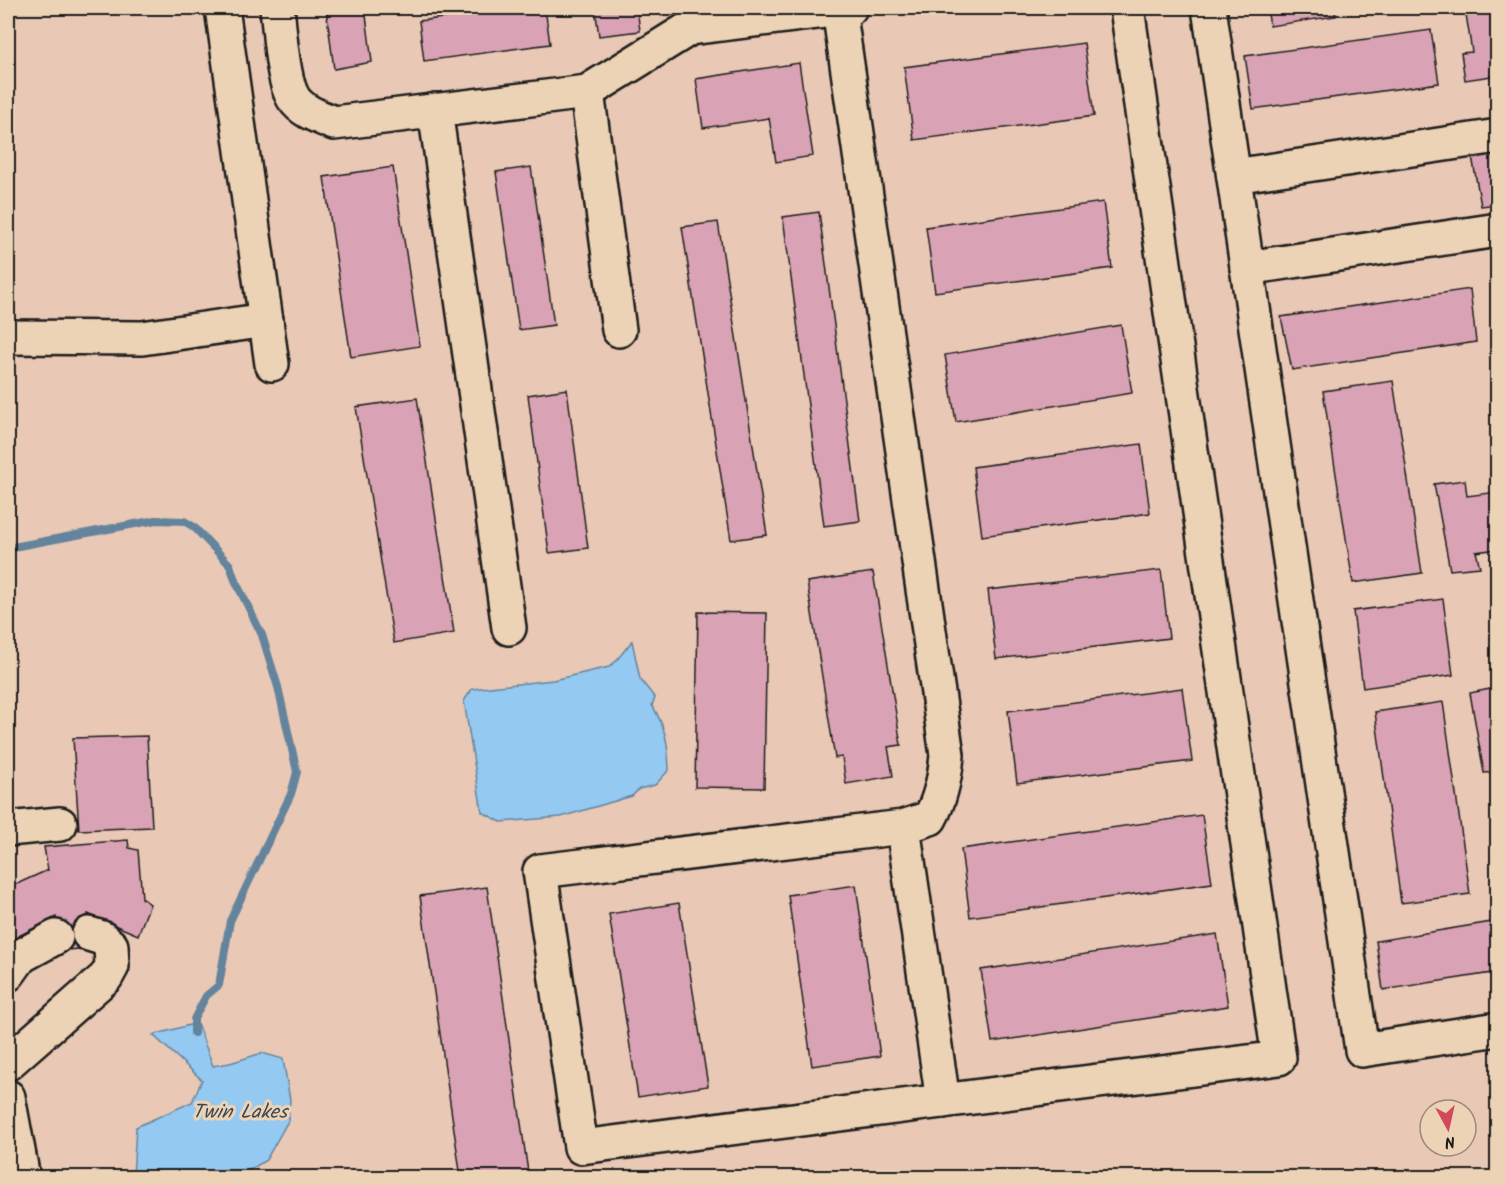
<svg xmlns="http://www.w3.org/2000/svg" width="1505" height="1185" font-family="Kalam,sans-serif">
<rect width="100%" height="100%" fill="#e9c9b5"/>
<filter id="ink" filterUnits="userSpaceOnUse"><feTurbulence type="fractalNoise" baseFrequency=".0167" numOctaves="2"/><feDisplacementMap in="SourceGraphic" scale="12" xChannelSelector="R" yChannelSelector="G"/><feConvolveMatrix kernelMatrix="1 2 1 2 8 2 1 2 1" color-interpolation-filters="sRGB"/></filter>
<g filter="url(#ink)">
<g fill="#94c9f2" stroke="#64849c" stroke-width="1.5">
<path d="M632 641 640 679 655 698 652 705C666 728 668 743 669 770L655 785 639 789 632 796 561 817 501 822 482 812 464 701 472 689 553 680 609 667 616 661Z"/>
<polygon points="197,1023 213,1066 230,1063 262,1053 283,1059 290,1100 288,1121 266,1160 238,1177 133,1177 136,1127 192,1102 202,1080 153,1035"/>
</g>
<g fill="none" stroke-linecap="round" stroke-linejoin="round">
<polyline stroke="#64849c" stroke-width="8" points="8,548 156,520 184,521 194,527 230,565 235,580 262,635 278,687 297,772 291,794 230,921 219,985 206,996 194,1019 194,1033"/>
</g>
<g fill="#d9a2b5" stroke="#1c1c1c" stroke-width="1.5">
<polygon points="326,8 365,8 372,62 334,69"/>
<polygon points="523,8 545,8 550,44 424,61 419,21"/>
<polygon points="595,8 637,8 640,31 599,36"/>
<polygon points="1267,8 1334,8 1336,16 1270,26"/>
<polygon points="1465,8 1498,8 1498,75 1465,80 1461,53 1472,52"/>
<polygon points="1431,30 1439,83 1253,109 1245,56"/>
<polygon points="1084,43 1094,116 914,140 904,67"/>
<polygon points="799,63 813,156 776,162 769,118 703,128 696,79"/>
<polygon points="1498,152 1498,204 1481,206 1472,156"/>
<polygon points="393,167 420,346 351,357 324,177"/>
<polygon points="531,167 554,325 519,330 496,172"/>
<polygon points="1103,202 1112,268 935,292 926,227"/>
<polygon points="819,212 860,521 824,526 783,217"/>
<polygon points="718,222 767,535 731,540 682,227"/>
<polygon points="1470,289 1476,342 1292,370 1281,317"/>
<polygon points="1121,325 1132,393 956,422 945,355"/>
<polygon points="1393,381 1422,573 1353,583 1323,391"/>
<polygon points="567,389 588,548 549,553 528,395"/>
<polygon points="417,398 454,633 394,643 356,407"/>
<polygon points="1141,444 1150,513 982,536 973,467"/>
<polygon points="1465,480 1467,496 1498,492 1498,549 1476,552 1480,567 1450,570 1434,484"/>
<polygon points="1161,570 1169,638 996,659 988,590"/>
<polygon points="873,572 901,745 888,747 893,776 846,784 842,757 835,758 807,582"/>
<polygon points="1443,599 1453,675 1363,688 1353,611"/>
<polygon points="698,612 767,613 764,788 695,787"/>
<polygon points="1182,688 1192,761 1017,783 1008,711"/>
<polygon points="1495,688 1498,700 1498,772 1484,773 1470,693"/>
<polygon points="1443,702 1470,894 1401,903 1375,712"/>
<polygon points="147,736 152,827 79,830 73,738"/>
<polygon points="1202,815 1212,883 970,917 961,849"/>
<polygon points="128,840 129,848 138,850 142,898 150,904 138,935 88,914 90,948 57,951 56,917 9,941 8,900 14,897 12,886 48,870 44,847"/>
<polygon points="856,885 880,1056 812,1066 788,895"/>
<polygon points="487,887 528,1172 492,1178 461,1178 420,896"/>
<polygon points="679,903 708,1086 638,1097 609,914"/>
<polygon points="1498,921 1498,972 1383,990 1376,941"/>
<polygon points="1217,934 1228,1006 992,1042 981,970"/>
</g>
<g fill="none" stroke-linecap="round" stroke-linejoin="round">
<g stroke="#1c1c1c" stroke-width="38">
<g id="minor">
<polyline points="222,8 272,364"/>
<path d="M277 8C280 31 282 81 294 99 303 112 320 117 334 123L587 92 690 28 850 8"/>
<polyline points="1209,8 1362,1050 1498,1029"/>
<path d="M839 9 947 755C945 778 941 798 930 818L903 827 540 871 581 1147 1279 1058 1127 8"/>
<polyline points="587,92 619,330"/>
<polyline points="435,110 509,628"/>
<polyline points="1234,176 1498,136"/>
<polyline points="1247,268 1498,230"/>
<polyline points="8,337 142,338 266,320"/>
<polyline points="903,827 943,1101"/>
<polyline points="8,829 60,824"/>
<polyline points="8,974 21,956 56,937"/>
<polyline points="8,1063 106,977 112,966 111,946 102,938 89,934"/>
<polyline points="8,1097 23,1178"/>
</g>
</g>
<use href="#minor" stroke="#edd3b5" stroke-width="33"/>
</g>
</g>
<g text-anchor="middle" stroke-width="6" stroke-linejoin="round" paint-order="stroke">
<g font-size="20" font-style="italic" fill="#3a4752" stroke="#edd3b5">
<text x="240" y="1118">Twin Lakes</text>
</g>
</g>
<rect width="1505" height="1185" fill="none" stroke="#edd3b5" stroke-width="30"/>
<rect x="15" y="15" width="1475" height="1155" fill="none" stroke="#1c1c1c" stroke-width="2" filter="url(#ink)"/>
<g transform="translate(1448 1128) rotate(172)"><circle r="28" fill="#edd3b5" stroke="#998a78" stroke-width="1.5"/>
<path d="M0-4.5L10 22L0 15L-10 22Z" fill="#d1495b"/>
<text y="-9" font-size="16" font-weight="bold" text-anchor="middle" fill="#1c1c1c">N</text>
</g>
</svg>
